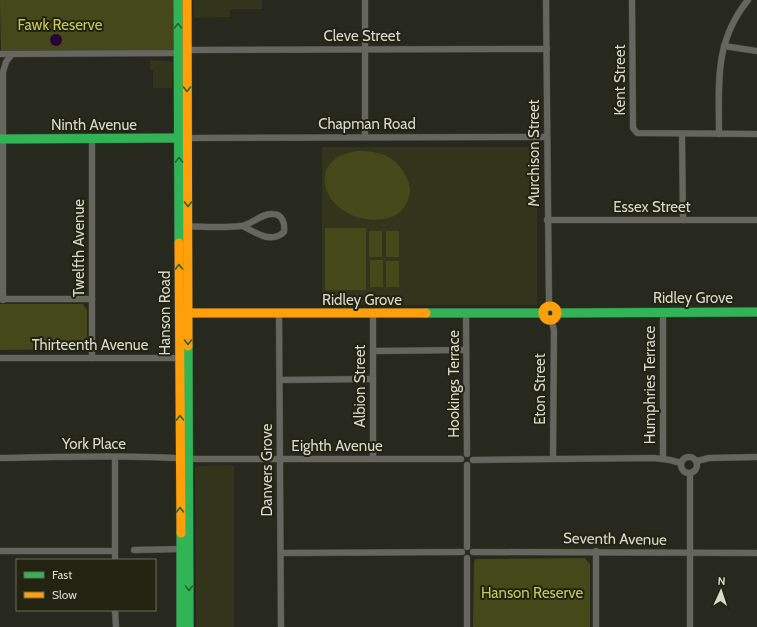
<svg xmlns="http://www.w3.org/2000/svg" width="757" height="627" font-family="Cabin,sans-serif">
<rect width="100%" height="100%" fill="#28291e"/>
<g fill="#32341b">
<polygon points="193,0 262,0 262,9 230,9 230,17 194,18"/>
<polygon points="150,60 171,61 173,63 172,88 153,88 153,70 150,70"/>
<rect x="322" y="147" width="215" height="158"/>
<polygon points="234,465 234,627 196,627 195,468 198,466"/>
</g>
<g fill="#454818">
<polygon points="0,0 173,0 173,50 1,51"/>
<path d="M358 151C379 151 396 156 406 176 408 181 411 187 410 193 407 207 399 217 384 219 325 227 299 157 358 151Z"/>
<rect x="325" y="228" width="41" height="62"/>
<rect x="369" y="231" width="13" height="26"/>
<rect x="386" y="231" width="13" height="26"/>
<rect x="370" y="260" width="13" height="27"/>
<rect x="386" y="261" width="13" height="26"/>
<polygon points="0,304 83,304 87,310 87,349 0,350"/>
<polygon points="585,558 590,564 590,627 473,627 474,562 475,559"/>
</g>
<circle fill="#260435" cx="56" cy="40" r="6"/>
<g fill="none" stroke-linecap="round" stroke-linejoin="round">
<g stroke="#44453c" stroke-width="7">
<g id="street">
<polyline points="365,0 365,137"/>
<polyline points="546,0 549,306"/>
<polyline points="632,0 633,128 637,133 757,134"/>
<polyline points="724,46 757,51"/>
<polyline points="0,54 174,53 187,50 547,49"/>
<polyline points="682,134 683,220"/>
<path d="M719 134C719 83 714 42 748 0"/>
<polyline points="188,138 547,137"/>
<polyline points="92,139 92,358"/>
<polyline points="547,220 757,220"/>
<path d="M184 226C203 227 223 228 241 226 252 225 261 213 273 214 283 214 285 224 284 232 271 244 256 233 243 226"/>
<polyline points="0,299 92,299"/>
<polyline points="3,300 3,72 6,62 12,54"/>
<polyline points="663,312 663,458"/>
<polyline points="279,313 281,627"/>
<polyline points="466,313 467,454"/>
<polyline points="551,319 554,330 553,459"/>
<polyline points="373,351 466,350"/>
<polyline points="0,358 179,358"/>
<polyline points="280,380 373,379"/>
<circle cx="689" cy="465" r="8"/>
<path d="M0 458C65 457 130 455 195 459H461"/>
<polyline points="373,458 373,314"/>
<polyline points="473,460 654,458 670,460 681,463"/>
<polyline points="697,461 709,458 757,457"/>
<polyline points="467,465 467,547"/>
<polyline points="690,473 690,627"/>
<polyline points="134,550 184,549"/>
<polyline points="0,551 114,551"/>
<polyline points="596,551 596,627"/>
<polyline points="473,552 757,553"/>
<polyline points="281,553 462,552"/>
<polyline points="115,560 115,457"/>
<polyline points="115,610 116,627"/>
<polyline points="467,627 467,558"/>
</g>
</g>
<g stroke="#44453c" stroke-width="10">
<g id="fast">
<polyline points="178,0 179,243"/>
<polyline points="0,139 184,138"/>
<polyline points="426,313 544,313"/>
<polyline points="557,313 757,312"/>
<polyline points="188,346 189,627"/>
<polyline points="181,533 181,627"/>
</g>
</g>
<g stroke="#44453c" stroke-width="10">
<g id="slow">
<polyline points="187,0 188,346"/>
<polyline points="179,243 181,533"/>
<circle cx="550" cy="313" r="7"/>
<polyline points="183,313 426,313"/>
</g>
</g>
<use href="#street" stroke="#65665e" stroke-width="6"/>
<use href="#fast" stroke="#30b455" stroke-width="9"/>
<use href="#slow" stroke="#ff9f0a" stroke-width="9"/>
</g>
<defs><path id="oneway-chevron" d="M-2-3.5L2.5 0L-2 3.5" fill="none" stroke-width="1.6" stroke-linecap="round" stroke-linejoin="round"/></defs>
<g stroke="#286430">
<use href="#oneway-chevron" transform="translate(178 26) rotate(-90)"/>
<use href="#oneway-chevron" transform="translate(187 89) rotate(90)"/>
<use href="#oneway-chevron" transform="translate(179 160) rotate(-90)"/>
<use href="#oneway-chevron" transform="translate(188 204) rotate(90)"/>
<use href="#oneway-chevron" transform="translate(179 267) rotate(-90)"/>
<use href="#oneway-chevron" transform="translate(188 342) rotate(90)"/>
<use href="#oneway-chevron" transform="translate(180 418) rotate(-91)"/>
<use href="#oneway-chevron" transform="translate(180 510) rotate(-90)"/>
<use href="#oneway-chevron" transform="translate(189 588) rotate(90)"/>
</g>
<g text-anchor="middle" stroke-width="4" stroke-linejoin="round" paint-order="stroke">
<g font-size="15" fill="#c2c75b" stroke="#222311">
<text x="60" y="30">Fawk Reserve</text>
<text x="532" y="598">Hanson Reserve</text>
</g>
<g font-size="15" fill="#d7d9cd" stroke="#222311">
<text x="362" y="41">Cleve Street</text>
<text transform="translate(620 80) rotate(-90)" y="5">Kent Street</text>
<text x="367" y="129">Chapman Road</text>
<text x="94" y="130">Ninth Avenue</text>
<text transform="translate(534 153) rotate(-90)" y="5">Murchison Street</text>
<text x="652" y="212">Essex Street</text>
<text transform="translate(79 248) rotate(-90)" y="5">Twelfth Avenue</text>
<text x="693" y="303">Ridley Grove</text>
<text x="362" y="305">Ridley Grove</text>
<text transform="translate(165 313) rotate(-90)" y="5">Hanson Road</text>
<text x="90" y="350">Thirteenth Avenue</text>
<text transform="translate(454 384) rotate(-90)" y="5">Hookings Terrace</text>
<text transform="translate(650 385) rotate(-90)" y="5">Humphries Terrace</text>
<text transform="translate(360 386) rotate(-90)" y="5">Albion Street</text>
<text transform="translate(540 389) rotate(-90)" y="5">Eton Street</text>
<text x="94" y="449">York Place</text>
<text x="337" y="451">Eighth Avenue</text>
<text transform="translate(267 470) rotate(-90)" y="5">Danvers Grove</text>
<text transform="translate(615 539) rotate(1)" y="5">Seventh Avenue</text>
</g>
</g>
<rect x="16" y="559" width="140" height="52" fill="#222311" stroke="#6a6c5c"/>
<rect x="24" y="572" width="20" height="6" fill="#30b455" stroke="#6a6c5c"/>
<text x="52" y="579" font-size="12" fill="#d7d9cd">Fast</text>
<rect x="24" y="592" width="20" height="6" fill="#ff9f0a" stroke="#6a6c5c"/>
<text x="52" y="599" font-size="12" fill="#d7d9cd">Slow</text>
<g transform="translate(721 591) rotate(3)" stroke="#222311" stroke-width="3" paint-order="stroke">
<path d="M0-3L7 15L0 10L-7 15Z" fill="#d7d9cd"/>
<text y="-6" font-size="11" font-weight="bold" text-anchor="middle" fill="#d7d9cd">N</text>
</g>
</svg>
